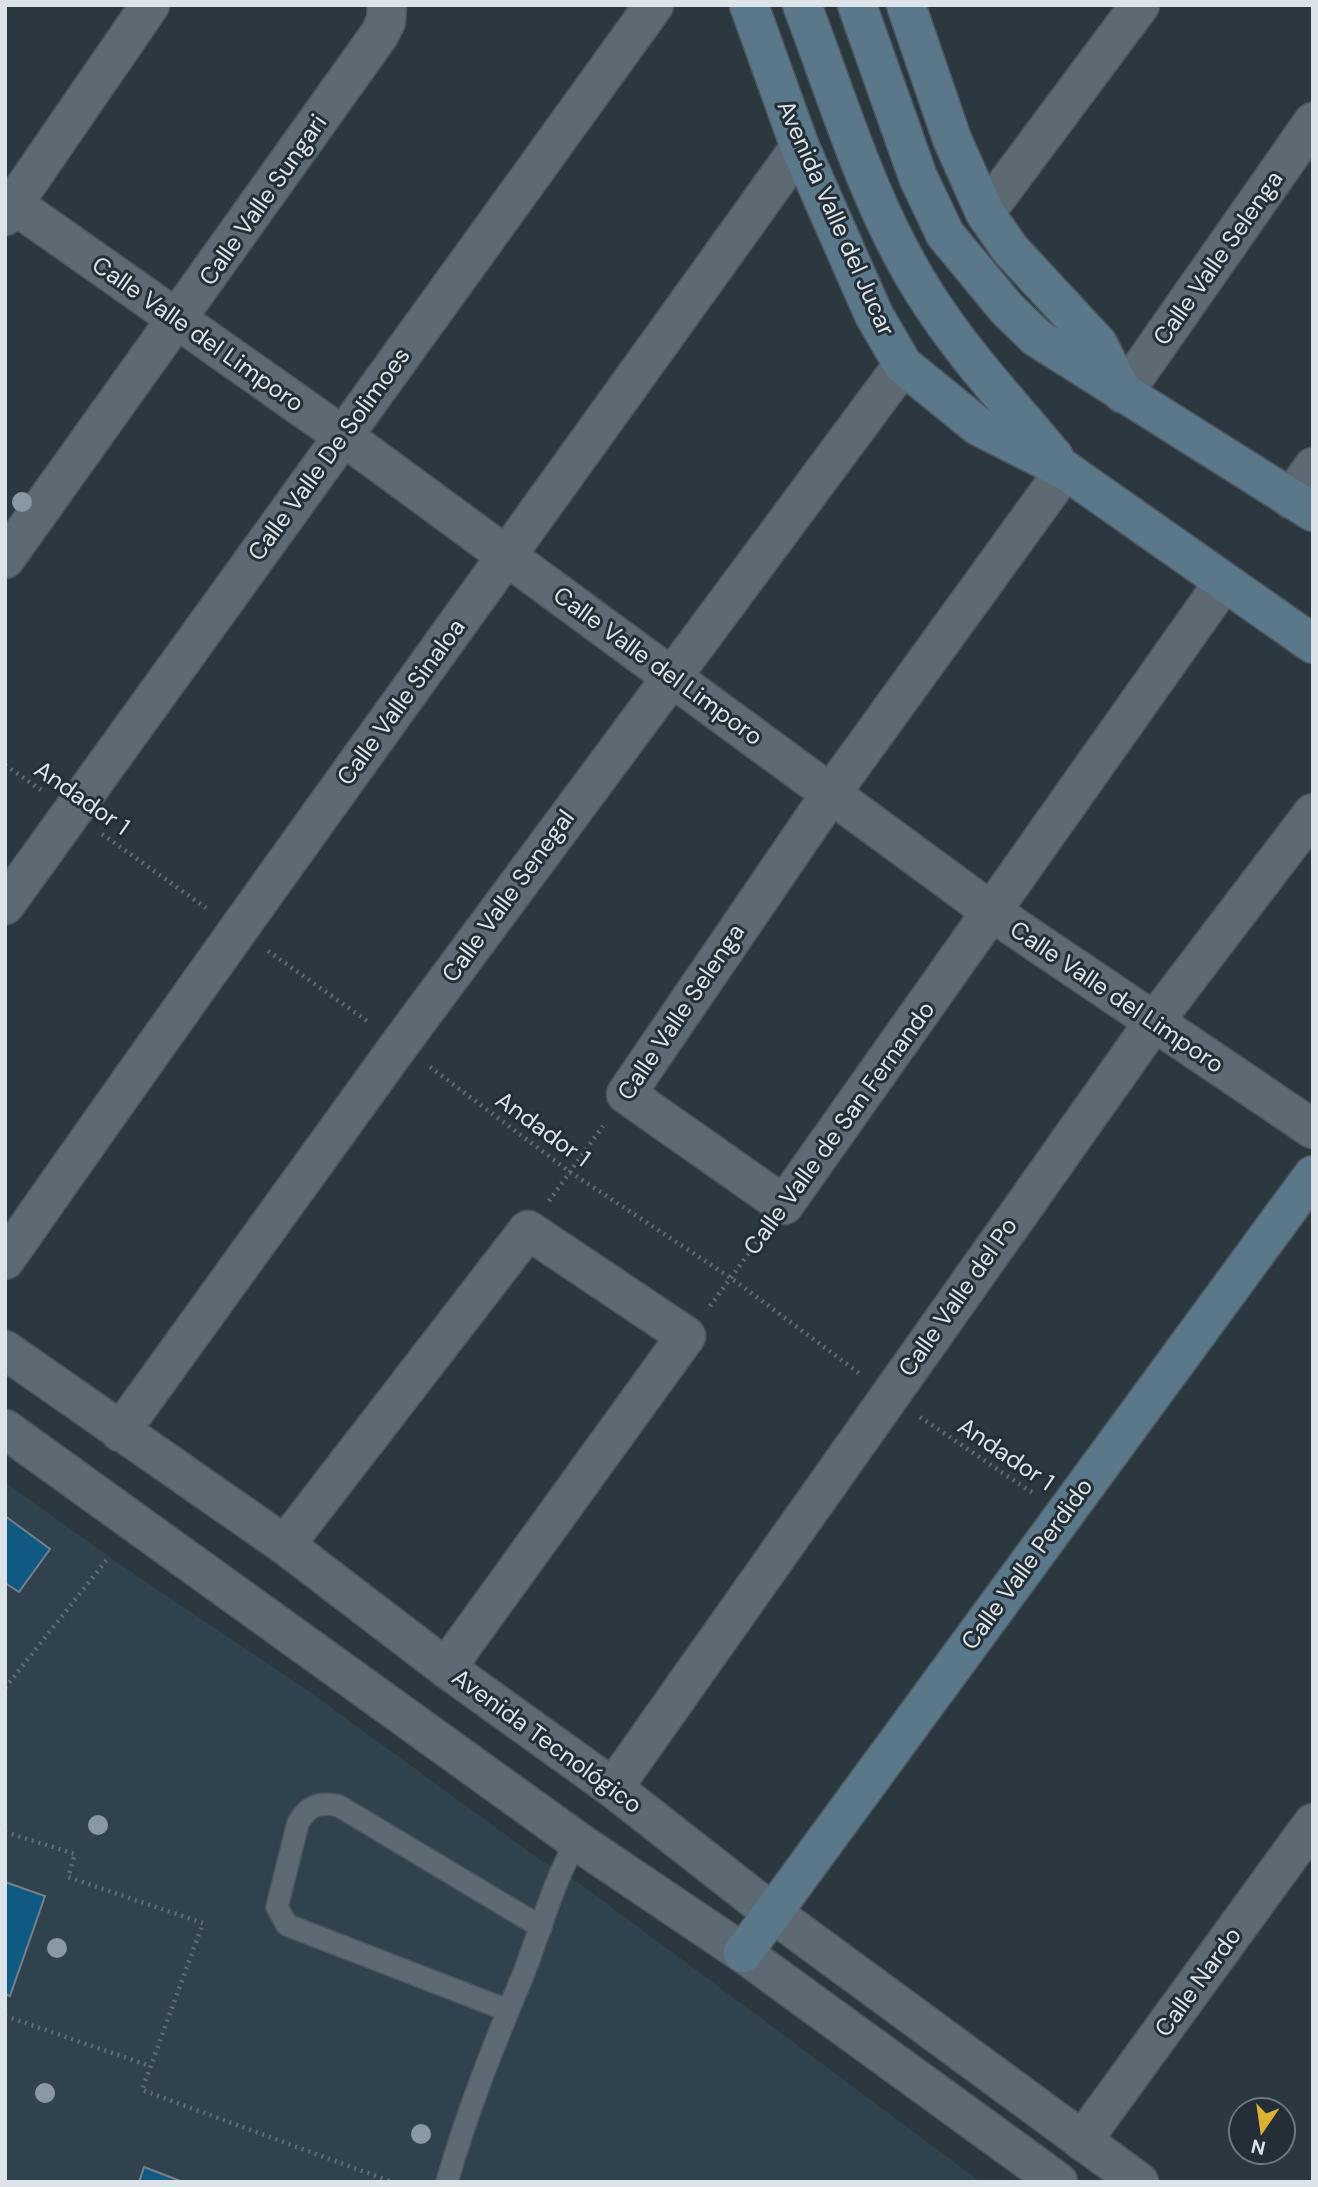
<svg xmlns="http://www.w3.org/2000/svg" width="1318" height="2187" font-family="'DM Sans',sans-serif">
<rect width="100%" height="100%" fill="#2c3840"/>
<polygon fill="#31424f" points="5,1482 109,1557 311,1693 536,1857 579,1883 981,2182 5,2182"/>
<g fill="#105982" stroke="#74818b" stroke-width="2">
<polygon points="5,1516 50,1549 19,1592 5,1583"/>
<polygon points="5,1882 45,1896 10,1996 5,1994"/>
<polygon points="144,2167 183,2182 139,2182"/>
</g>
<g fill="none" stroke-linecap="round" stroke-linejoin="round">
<g stroke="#4c565d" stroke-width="24">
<g id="lane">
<path d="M507 2010 287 1925 277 1907 298 1823C308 1806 319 1801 339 1806L541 1927"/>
<path d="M447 2182C467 2112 493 2047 521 1980 540 1934 551 1885 577 1841"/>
</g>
</g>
<g stroke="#4c565d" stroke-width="41">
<g id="street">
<polyline points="5,198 343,436 992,912 1313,1129"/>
<polyline points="985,213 1140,5"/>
<polyline points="5,216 150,5"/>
<polyline points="1123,394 1313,122"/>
<polyline points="1065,470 832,792 626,1094 784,1205 1224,582"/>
<polyline points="1291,499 1313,467"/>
<polyline points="5,559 379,35 386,21 387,5"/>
<polyline points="5,905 654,5"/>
<path d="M5 1260C266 886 535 518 800 147"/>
<polyline points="5,1350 285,1545 446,1668 613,1788 770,1911 1139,2182"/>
<polyline points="5,1429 577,1841 743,1953 1058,2182"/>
<polyline points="120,1432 400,1044 903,365"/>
<polyline points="285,1545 528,1230 686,1336 446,1668"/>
<polyline points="613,1788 1154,1022 1313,813"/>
<polyline points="1082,2141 1313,1823"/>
</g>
</g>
<g stroke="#4c565d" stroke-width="41">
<g id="secondary">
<polyline points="749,5 800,147 874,315 903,365 978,426 1065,470 1313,644"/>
<path d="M802 5C839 102 869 206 925 294 962 353 1010 404 1054 457"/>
<polyline points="857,5 918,177 945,234 1007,309 1037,338 1313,512"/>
<polyline points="906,5 952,139 985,213 1010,249 1098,344 1122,392"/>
<polyline points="743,1953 1313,1175"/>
</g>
</g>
<g stroke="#616c73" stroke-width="4.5" stroke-dasharray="2 5" stroke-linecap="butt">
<polyline points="5,765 41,790"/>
<polyline points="102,834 206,908"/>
<polyline points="268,951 370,1023"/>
<polyline points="430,1067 570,1172 731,1278 859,1373"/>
<polyline points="549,1201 603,1126"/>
<polyline points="710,1306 763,1234"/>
<polyline points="920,1417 1034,1494"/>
<polyline points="5,1688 109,1557"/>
<polyline points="5,1832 75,1854 68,1877 203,1923 142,2090 392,2182"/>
<polyline points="5,2016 150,2066"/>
</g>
<use href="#lane" stroke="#5e6a73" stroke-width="21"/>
<use href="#street" stroke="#5e6a73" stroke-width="38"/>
<use href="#secondary" stroke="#5b778a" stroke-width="38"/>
</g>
<g fill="#8998a2">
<circle cx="22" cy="502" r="10"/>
<circle cx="98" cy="1825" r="10"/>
<circle cx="57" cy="1948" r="10"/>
<circle cx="45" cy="2093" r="10"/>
<circle cx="421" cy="2134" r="10"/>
</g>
<g text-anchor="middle" stroke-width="6" stroke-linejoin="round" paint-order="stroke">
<g font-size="24" fill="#dce4e9" stroke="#232e36">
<text transform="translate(263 200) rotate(-55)" y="8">Calle Valle Sungari</text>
<text transform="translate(836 218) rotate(66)" y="8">Avenida Valle del Jucar</text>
<text transform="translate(1218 258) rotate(-55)" y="8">Calle Valle Selenga</text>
<text transform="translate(198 334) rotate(35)" y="8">Calle Valle del Limporo</text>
<text transform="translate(329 454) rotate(-54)" y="8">Calle Valle De Solimoes</text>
<text transform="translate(658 666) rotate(36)" y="8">Calle Valle del Limporo</text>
<text transform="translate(401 702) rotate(-54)" y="8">Calle Valle Sinaloa</text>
<text transform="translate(82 798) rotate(35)" y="8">Andador 1</text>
<text transform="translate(508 896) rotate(-54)" y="8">Calle Valle Senegal</text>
<text transform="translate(1117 997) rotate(34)" y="8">Calle Valle del Limporo</text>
<text transform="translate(681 1012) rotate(-56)" y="8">Calle Valle Selenga</text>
<text transform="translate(839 1128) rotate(-54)" y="8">Calle Valle de San Fernando</text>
<text transform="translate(543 1129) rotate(36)" y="8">Andador 1</text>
<text transform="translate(958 1297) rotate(-55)" y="8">Calle Valle del Po</text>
<text transform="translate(1006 1454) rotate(34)" y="8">Andador 1</text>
<text transform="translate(1027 1564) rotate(-54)" y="8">Calle Valle Perdido</text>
<text transform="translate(547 1741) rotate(36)" y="8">Avenida Tecnológico</text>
<text transform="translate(1198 1982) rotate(-54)" y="8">Calle Nardo</text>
</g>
</g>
<rect width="1318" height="2187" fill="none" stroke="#dce4e9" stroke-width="14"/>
<g transform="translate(1262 2131) rotate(193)"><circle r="33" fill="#232e36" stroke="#6d777e" stroke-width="2"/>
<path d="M0-5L12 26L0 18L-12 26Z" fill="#dbb233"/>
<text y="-10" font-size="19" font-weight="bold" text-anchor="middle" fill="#dce4e9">N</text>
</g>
</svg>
